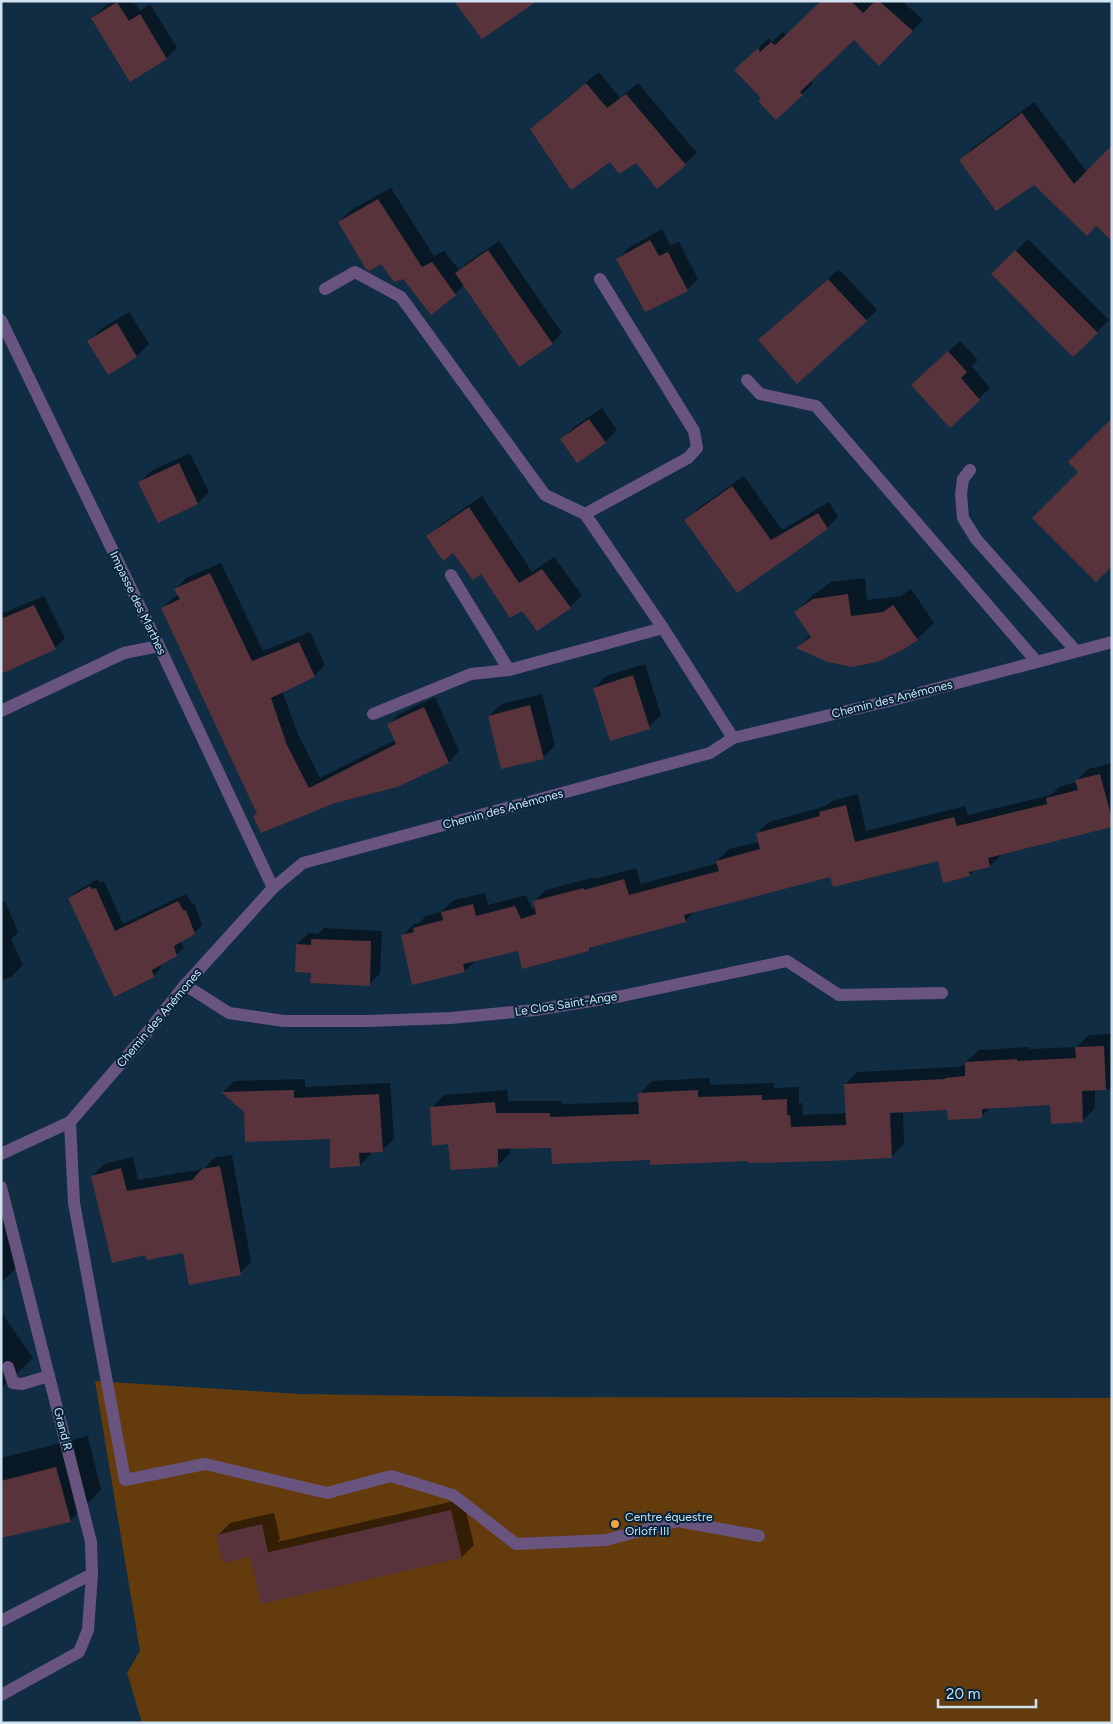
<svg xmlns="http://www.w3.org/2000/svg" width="1113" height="1724" font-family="Figtree,sans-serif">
<rect width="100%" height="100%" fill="#102d44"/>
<polygon fill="#633b0c" points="95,1381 300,1394 512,1397 1112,1398 1112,1723 142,1723 127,1673 140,1651"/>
<g fill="#0007">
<polygon points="113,1 133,1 140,11 150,4 177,48 166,58 93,18 103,8"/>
<polygon points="816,1 902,1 923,20 880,64 854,38 810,80 813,84 802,94 762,98 747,59 769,38 772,42 783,32 786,35 819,4"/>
<polygon points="599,72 620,98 638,83 697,153 685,164 636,161 532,130 543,118"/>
<polygon points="1034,102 1087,172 1112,208 961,160 973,148"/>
<polygon points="391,188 434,256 444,251 459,270 467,263 499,241 562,333 552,343 464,285 455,294 404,277 381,263 339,222 351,210"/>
<polygon points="662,229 670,245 679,242 698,279 687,290 617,259 629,248"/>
<polygon points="1028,239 1109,320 1073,356 992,274"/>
<polygon points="839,269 877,310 797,382 770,330"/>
<polygon points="129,312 149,344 137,356 89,341 101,329"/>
<polygon points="960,341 978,360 972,366 990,388 950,426 924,374"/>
<polygon points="602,408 617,430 605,442 577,461 562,439 574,427"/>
<polygon points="190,453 209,492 198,503 140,482 151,471"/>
<polygon points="744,476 782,530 829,502 838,517 827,528 737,591 686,520 697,509"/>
<polygon points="482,496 532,572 554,557 582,595 570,607 522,609 481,572 453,551 428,537 440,525"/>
<polygon points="221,563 263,651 310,632 325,665 314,676 282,691 298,734 320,778 395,740 388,725 399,714 435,697 459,751 449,762 397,786 255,816 258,812 162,608 173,598 179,595 176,589 186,578"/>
<polygon points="865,578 867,600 901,596 911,589 934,623 917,639 798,648 811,634 796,612 812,596 831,582"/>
<polygon points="44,596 65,638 55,648 1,672 1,614"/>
<polygon points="645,664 661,715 649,727 594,688 606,676"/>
<polygon points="542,694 555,745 543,758 489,716 502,704"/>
<polygon points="1112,763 1112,826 1001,855 990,866 975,870 970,875 938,860 831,875 695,911 685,921 593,946 589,950 519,949 476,960 465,971 413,983 402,936 414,924 419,923 426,916 441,912 454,900 485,893 488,905 526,895 532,909 536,907 535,901 546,890 595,877 595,879 636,868 641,884 718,863 717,861 729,849 759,842 757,833 769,822 826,806 832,801 858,794 866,831 965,806 968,815 1051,795 1059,787 1077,782 1077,780 1088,769"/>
<polygon points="98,879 100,882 104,881 123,924 186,894 192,904 194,903 202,926 194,933 181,941 184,948 176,955 160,964 161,968 153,976 69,898 77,891"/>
<polygon points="5,901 18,932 11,939 23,965 11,977 1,981 1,902"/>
<polygon points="324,928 382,931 380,973 369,985 312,972 297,944 309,933 318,934"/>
<polygon points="1112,1034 1112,1089 1095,1090 1095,1108 1083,1120 1051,1104 991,1107 981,1116 948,1109 903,1111 904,1144 892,1156 749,1159 651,1159 552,1146 510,1148 510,1153 498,1165 450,1143 431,1108 444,1095 507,1090 508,1101 562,1101 562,1104 640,1102 640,1094 652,1081 710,1078 710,1085 774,1083 774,1088 799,1087 799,1103 802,1103 803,1115 847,1113 845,1084 858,1072 957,1067 966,1065 966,1062 979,1050 1029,1047 1029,1049 1077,1047 1089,1035"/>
<polygon points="305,1079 305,1087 390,1083 394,1139 382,1150 371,1151 371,1154 360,1165 331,1138 245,1111 223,1092 234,1081"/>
<polygon points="232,1155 251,1262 240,1273 184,1252 93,1176 104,1164 133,1157 138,1180 204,1169 214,1158"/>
<polygon points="1,1205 23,1261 1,1283"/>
<polygon points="1,1312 33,1358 1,1389"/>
<polygon points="88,1436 101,1490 70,1521 1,1537 1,1458"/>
<polygon points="463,1499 474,1545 462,1557 262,1603 251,1555 218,1535 230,1523 274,1513 280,1539 277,1542"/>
</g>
<g fill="#58333b">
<polygon points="454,1 537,1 482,39"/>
<polygon points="821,1 851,1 863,13 875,1 879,1 913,31 879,66 854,40 800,92 803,95 776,120 758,101 761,98 734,70 758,48 760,52 771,42 775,45"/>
<polygon points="117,2 129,21 140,14 167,59 130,82 91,18"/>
<polygon points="586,83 607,108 626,94 686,165 657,189 636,163 619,174 610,162 571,190 530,129"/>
<polygon points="1022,113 1074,184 1112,145 1112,241 1096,226 1087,236 1034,185 996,211 959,160"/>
<polygon points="378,199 422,267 432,262 456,295 431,315 403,279 394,282 381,264 369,271 366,269 338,222"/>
<polygon points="650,240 659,256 668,252 688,291 645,312 616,259"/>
<polygon points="488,250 553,344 519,367 455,273"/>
<polygon points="1015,250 1098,333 1073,357 991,274"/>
<polygon points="828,279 867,321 797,384 758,340"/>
<polygon points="117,323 137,357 108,375 87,341"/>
<polygon points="948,351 967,372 961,378 980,400 950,428 911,385"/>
<polygon points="1112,418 1112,566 1096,582 1032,518 1078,472 1068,462"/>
<polygon points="589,419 606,443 577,463 560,439"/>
<polygon points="179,463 198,504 158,523 138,482"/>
<polygon points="732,486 771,540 818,513 828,529 737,593 684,520"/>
<polygon points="469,507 519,583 542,569 571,608 537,631 522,611 510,618 481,574 473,580 453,553 443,561 426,536"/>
<polygon points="210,573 252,661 299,642 315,677 271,698 287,745 309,788 396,744 387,724 424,707 449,763 397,787 335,803 261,833 253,816 257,814 161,608 180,599 174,589"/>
<polygon points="848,594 851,616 883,612 893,605 918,640 904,649 880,661 853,667 828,662 796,648 811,637 794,612 813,599"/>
<polygon points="34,605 56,649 1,674 1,619"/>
<polygon points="633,675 650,729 610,741 593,688"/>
<polygon points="530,705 544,759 501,769 488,716"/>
<polygon points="1100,774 1112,819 1112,827 988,858 990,867 969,872 970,876 943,883 938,861 833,887 830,877 684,915 686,922 589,948 589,951 522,969 518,951 463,964 465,972 412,985 401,935 414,932 413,928 443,920 441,912 473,904 476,916 515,906 521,919 536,914 533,901 584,888 584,890 624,879 629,895 719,871 716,861 760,849 756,833 820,816 819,812 846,805 855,842 954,817 957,826 1047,804 1046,798 1078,790 1075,780"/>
<polygon points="90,886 92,889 96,888 115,931 178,901 184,911 186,910 195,934 174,946 177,956 152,970 154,977 114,997 68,898"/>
<polygon points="311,939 371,941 370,986 310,983 311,973 295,972 296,944 311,945"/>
<polygon points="1104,1046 1106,1090 1082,1091 1083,1122 1051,1124 1050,1105 982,1109 982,1118 948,1120 947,1110 890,1113 892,1158 829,1161 748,1163 748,1161 650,1165 650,1160 552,1164 551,1148 498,1149 498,1167 451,1170 448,1144 432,1146 430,1107 495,1102 496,1113 550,1113 550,1117 639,1114 638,1093 698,1090 698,1097 762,1095 762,1100 787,1099 787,1115 790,1115 791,1127 846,1125 844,1084 945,1079 945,1078 965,1076 965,1062 1017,1059 1017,1061 1076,1058 1075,1047"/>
<polygon points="294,1090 294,1098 379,1094 383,1152 359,1153 360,1166 330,1168 330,1139 245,1142 244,1112 221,1092"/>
<polygon points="220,1166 241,1275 189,1285 183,1253 147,1260 145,1255 112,1263 91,1176 121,1168 127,1191 192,1180 202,1169"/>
<polygon points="56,1467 71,1522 1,1538 1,1481"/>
<polygon points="451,1510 462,1558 261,1604 250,1557 223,1563 216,1535 262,1524 268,1552 252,1556"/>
</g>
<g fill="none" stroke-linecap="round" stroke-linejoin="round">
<g stroke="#695480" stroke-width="12">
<polyline points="325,289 355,272 401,297 545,495 585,514 663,628 733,738"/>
<polyline points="747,380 760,394 816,406 1036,661"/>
<polyline points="970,470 963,479 961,494 963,518 976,539 1076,651"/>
<polyline points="585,514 688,458 697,448 694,431 600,279"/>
<polyline points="451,575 509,670"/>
<polyline points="1,711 124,653 159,646"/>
<polyline points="373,714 471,674 509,670 663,628"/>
<polyline points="185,985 229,1013 284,1021 367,1021 451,1018 535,1010 622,996 787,961 839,995 942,993"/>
<polyline points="70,1122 74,1203 125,1480 205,1464 327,1493 391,1476 453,1495 516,1544 606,1540 678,1521 759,1536"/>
<polyline points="1,1187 91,1542 92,1574 1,1621"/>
<polyline points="8,1367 13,1383 22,1384 49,1376"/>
<polyline points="1,1695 79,1652 88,1630 92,1574"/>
</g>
<g stroke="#695480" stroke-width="12">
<polyline points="1,320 159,646 273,888"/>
<polyline points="1,1154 70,1122 141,1040 185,985 273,888 303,863 710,753 733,738 893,700 1112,642"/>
</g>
</g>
<circle fill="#f5a246" stroke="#052339" stroke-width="2" cx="615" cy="1524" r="5"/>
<g text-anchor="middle" stroke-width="4" stroke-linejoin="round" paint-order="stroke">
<g font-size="12" fill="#d1e2f1" stroke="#052339">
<text transform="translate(138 603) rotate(64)" y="4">Impasse des Marthes</text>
<text transform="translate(892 699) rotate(-14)" y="4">Chemin des Anémones</text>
<text transform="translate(503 809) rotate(-15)" y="4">Chemin des Anémones</text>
<text transform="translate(566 1004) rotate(-9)" y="4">Le Clos Saint-Ange</text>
<text transform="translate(159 1018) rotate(-50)" y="4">Chemin des Anémones</text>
<text transform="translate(63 1429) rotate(76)" y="4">Grand R</text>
</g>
<g font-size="12" fill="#d1e2f1" stroke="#052339" text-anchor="start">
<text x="625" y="1521">Centre équestre<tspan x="625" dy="14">Orloff III</tspan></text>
</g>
</g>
<rect width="1113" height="1724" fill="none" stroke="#d1e2f1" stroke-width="5"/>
<path d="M938 1699v8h98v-8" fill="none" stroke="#d1e2f1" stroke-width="2.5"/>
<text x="946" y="1699" font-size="15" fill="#d1e2f1" stroke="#052339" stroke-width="4" paint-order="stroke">20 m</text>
</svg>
